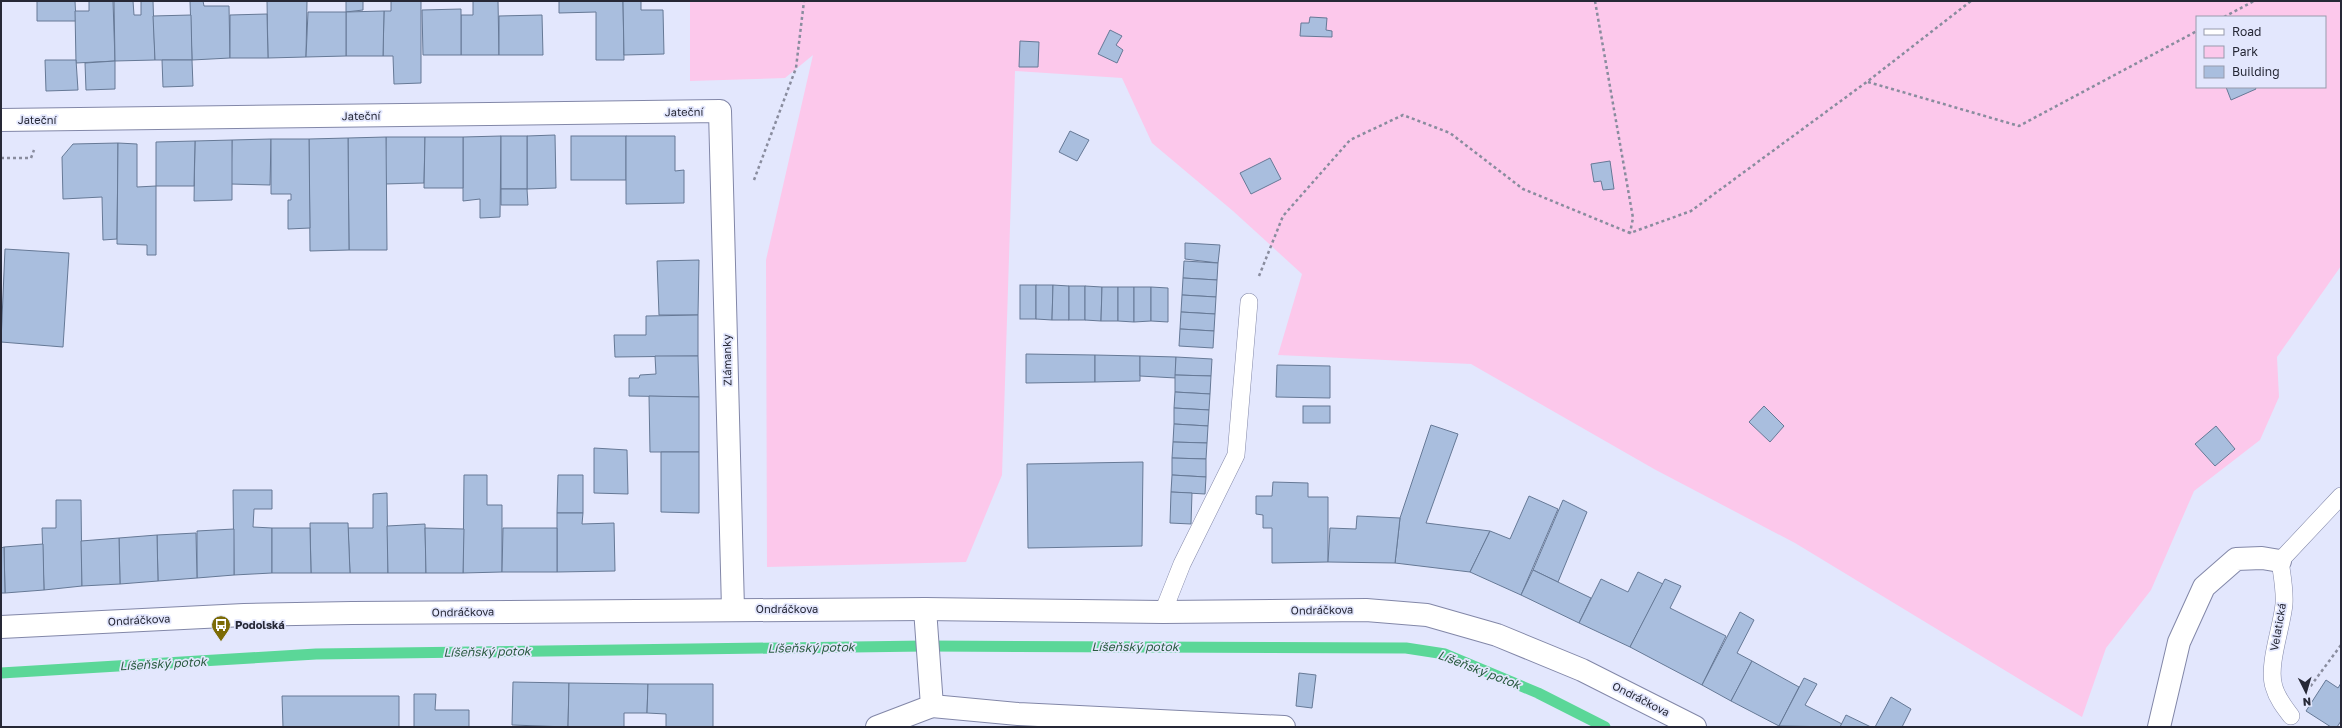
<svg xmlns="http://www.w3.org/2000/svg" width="2342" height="728" font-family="'Golos Text',sans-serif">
<rect width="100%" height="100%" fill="#e3e7fd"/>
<path fill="#fcc8eb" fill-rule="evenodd" d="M690 1H2341V266L2277 357 2279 397 2260 440 2194 491 2151 590 2106 648 2082 717 1795 543 1654 469 1471 364 1278 355 1302 274 1233 211 1152 143 1122 78 1015 71 1002 475 966 562 767 567 766 260 813 55 785 78 690 81ZM2197 17H2325V87H2197Z"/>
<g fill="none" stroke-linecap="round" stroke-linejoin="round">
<polyline stroke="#5bd798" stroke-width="11" points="1,673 316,654 925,646 1406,648 1445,654 1538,693 1605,727"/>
</g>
<g fill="#a9bede" stroke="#667996">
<polygon points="37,1 75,1 76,21 37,21"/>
<polygon points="89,1 113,1 115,61 76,63 75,11 89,11"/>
<polygon points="114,1 133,1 134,15 141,15 141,1 153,1 155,60 115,61"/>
<polygon points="190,1 203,1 204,6 229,6 230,58 192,60"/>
<polygon points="267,1 307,1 306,57 268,58"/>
<polygon points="346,1 363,1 363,10 346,12"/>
<polygon points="391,1 421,1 421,83 394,84 393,56 383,56 384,11 391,11"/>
<polygon points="473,1 498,1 499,55 461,55 461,15 473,15"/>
<polygon points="559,1 623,1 624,60 596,60 596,12 559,13"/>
<polygon points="623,1 641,1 641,10 663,10 664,54 624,55"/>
<polygon points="461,9 461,55 423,55 422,10"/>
<polygon points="384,11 383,56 346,56 346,12"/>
<polygon points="308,12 346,12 346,56 306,57"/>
<polygon points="267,14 268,58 230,58 230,15"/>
<polygon points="191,15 192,60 155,60 153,16"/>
<polygon points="542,15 543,55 499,55 499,16"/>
<polygon points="1310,17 1327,18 1326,30 1332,31 1332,37 1300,36 1301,23 1309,23"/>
<polygon points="1110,30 1122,36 1116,45 1123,50 1117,63 1098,54"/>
<polygon points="1020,41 1039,42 1038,67 1019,67"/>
<polygon points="45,60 76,60 78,90 46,91"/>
<polygon points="162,60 192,60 193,86 163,87"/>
<polygon points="115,61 115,89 86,90 85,63"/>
<polygon points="2226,87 2255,87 2256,89 2231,100"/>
<polygon points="1070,131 1089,140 1077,161 1059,152"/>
<polygon points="555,135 556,188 527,189 527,136"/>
<polygon points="501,136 500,217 480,218 480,199 463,201 463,137"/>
<rect x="501" y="136" width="26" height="53"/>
<rect x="571" y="136" width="55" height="44"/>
<polygon points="626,136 675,136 675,171 684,170 684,203 626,204"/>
<polygon points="386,137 425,137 424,183 385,184"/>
<polygon points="386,137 387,250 349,250 348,138"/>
<polygon points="425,137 463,137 463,188 424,188"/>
<polygon points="348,138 349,250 310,251 309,139"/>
<polygon points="271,139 270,185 231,184 232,140"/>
<polygon points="271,139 309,139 310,228 288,229 288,200 291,200 291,194 271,194"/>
<polygon points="232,140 232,200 194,201 195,141"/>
<polygon points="195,141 194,186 156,186 156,142"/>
<polygon points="118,143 117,239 103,240 102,197 63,199 62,157 73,144"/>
<polygon points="118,143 137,144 137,187 156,186 156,255 147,255 147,245 117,244"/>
<polygon points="1270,158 1281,179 1251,194 1240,173"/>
<polygon points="1610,161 1614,189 1603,190 1601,181 1594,182 1591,164"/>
<polygon points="501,189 527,189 528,205 501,205"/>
<polygon points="1185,243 1220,245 1218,263 1185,259"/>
<polygon points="5,249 69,253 63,347 1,342"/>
<polygon points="699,260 698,315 659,315 657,261"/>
<polygon points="1184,261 1218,263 1217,280 1183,278"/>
<polygon points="1183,278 1217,280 1216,297 1182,295"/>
<rect x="1020" y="285" width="16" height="34"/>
<polygon points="1036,285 1053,285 1052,320 1036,319"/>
<polygon points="1053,285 1069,286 1069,320 1052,320"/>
<rect x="1069" y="286" width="16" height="34"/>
<polygon points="1085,286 1102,287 1101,321 1085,320"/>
<polygon points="1102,287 1118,287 1118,321 1101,321"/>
<polygon points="1118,287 1134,287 1134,322 1118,321"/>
<polygon points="1134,287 1151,287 1151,321 1134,322"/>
<polygon points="1151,287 1168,288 1168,322 1151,321"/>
<polygon points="1182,295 1216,297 1215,314 1181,312"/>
<polygon points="1181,312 1215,314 1214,331 1180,329"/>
<polygon points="698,315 698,356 615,357 614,335 646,335 646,316"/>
<polygon points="1180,329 1214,331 1213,348 1179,346"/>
<polygon points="1026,354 1095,355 1095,382 1026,383"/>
<polygon points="1095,355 1140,356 1140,381 1095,382"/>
<polygon points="655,356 698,356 699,397 629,396 629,378 639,378 640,375 656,374"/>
<polygon points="1140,356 1176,357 1176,378 1140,376"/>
<polygon points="1176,357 1212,359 1211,376 1175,375"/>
<polygon points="1277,365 1330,366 1330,398 1276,397"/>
<polygon points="1175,375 1211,376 1210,394 1175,392"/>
<polygon points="1175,392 1210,394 1209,410 1174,408"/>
<polygon points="649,396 699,397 699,452 650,452"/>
<rect x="1303" y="406" width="27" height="17"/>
<polygon points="1764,406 1784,426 1770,442 1749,422"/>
<polygon points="1174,408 1209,410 1208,426 1174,424"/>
<polygon points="1174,424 1208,426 1207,443 1173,442"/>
<polygon points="1431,425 1458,434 1426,523 1490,531 1470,572 1395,563 1400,518"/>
<polygon points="2216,426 2235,449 2215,466 2195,444"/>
<polygon points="1173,442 1207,443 1206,459 1172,458"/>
<polygon points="594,448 627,450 628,494 594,493"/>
<polygon points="661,452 699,452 699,513 661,512"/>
<polygon points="1172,458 1206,459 1206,477 1172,475"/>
<polygon points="1143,462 1142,546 1028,548 1027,464"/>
<polygon points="464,475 487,475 487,505 502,505 502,572 463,573"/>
<polygon points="558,475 583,475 583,513 557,513"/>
<polygon points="1172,475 1206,477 1205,494 1171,492"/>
<polygon points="1273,482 1308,483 1308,497 1328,497 1328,562 1272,563 1272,528 1263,528 1263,515 1256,514 1256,496 1272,496"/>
<polygon points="233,490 272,490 272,509 254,509 253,527 272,528 272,573 234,575"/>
<polygon points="1171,492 1192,493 1191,524 1170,523"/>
<polygon points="387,493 388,573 350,573 348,528 373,528 373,494"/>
<polygon points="1529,496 1558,509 1521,595 1470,572 1490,531 1510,539"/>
<polygon points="56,500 81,500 82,586 44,590 42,528 56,528"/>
<polygon points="1563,500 1587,512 1558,582 1533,570"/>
<polygon points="557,513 583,513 582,524 614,523 615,571 557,572"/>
<polygon points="1357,516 1400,518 1395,563 1328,562 1330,528 1356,529"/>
<polygon points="310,523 348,523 350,573 311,573"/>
<polygon points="425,524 426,573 388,573 387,526"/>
<polygon points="272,528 310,528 311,573 272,573"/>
<polygon points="425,528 464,529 463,573 426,573"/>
<polygon points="503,528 557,528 557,572 502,572"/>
<polygon points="234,529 234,575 197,578 197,531"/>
<polygon points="196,533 197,578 158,581 157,535"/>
<polygon points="157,535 158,581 120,584 119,538"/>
<polygon points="119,538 120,584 82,586 81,541"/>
<polygon points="43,544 44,590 5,593 4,547"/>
<polygon points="4,547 5,593 1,593 1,548"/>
<polygon points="1533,570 1591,598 1579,623 1521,595"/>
<polygon points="1638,572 1663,584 1630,647 1579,623 1601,579 1628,592"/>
<polygon points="1665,579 1681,586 1670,608 1726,636 1702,685 1630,647"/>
<polygon points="1740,612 1754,620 1737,653 1752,661 1731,701 1702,685"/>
<polygon points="1752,661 1799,687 1779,726 1731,701"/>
<polygon points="1299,673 1316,675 1312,708 1296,706"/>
<polygon points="1804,678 1817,684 1805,705 1842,724 1840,727 1779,726"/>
<polygon points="2326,680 2338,688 2341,683 2341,721 2337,727 2331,727 2306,711"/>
<polygon points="513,682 569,683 568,727 512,725"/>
<polygon points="569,683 648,684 647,713 624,713 624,727 568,727"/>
<polygon points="648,684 713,684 713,727 666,727 666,714 647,713"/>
<polygon points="414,694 436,694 435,710 469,710 469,727 414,727"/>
<polygon points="282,696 399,696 399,727 283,727"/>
<polygon points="1891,697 1911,709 1902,727 1875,727"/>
<polygon points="1846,715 1871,727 1840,727"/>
</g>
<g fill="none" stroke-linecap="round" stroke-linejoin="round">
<g stroke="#8287a8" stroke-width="18">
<g id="service">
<polyline points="1163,612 1182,564 1236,455 1249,302"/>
<path d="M2291 716C2284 707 2277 698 2274 687 2267 666 2282 627 2284 604 2285 590 2282 575 2280 561L2341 496"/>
</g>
</g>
<g stroke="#8287a8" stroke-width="24">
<g id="minor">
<polyline points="1,120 720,111 733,609"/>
<polyline points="1,627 244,615 352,613 925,609 1163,612 1366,610 1427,615 1497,635 1582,670 1695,727"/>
<polyline points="932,706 1018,714 1284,727"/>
<polyline points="877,727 932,706 925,609"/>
<polyline points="2159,727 2179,642 2204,587 2236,559 2262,558 2280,561"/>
</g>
</g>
<g stroke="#898c9e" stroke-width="2.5" stroke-dasharray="3 3" stroke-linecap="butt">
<polyline points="1595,1 1633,218 1630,233"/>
<polyline points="2224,17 2254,1"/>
<polyline points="1868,82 2019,126 2197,31"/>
<polyline points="1,158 31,158 34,150"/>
<polyline points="754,180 796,68 804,1"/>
<polyline points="1259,276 1283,216 1350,140 1403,115 1450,133 1523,189 1630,233 1691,211 1868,81 1971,1"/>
<polyline points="2307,691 2341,645"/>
</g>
<use href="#service" stroke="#fff" stroke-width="17"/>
<use href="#minor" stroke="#fff" stroke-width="22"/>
</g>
<defs>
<g id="bus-pin" transform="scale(1)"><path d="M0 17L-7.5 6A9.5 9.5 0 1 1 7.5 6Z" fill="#7d6c06" stroke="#e3e7fd"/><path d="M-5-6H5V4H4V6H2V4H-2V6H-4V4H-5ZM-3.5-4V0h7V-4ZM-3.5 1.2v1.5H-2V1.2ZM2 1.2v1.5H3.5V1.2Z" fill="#fff"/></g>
</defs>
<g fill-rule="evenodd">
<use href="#bus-pin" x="221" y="625"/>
</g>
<g text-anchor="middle" stroke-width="3.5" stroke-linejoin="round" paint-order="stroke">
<g font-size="11" fill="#262836" stroke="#e3e7fd">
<text transform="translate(684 112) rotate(-1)" y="4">Jateční</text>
<text transform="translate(361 116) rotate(-1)" y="4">Jateční</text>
<text x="37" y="124">Jateční</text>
<text transform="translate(727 360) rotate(-91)" y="4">Zlámanky</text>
<text x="787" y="613">Ondráčkova</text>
<text transform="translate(1322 610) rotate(-1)" y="4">Ondráčkova</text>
<text transform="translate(463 612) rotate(-1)" y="4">Ondráčkova</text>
<text transform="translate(139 620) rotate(-3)" y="4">Ondráčkova</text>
<text transform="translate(2278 627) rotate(-80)" y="4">Velatická</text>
<text transform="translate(1641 699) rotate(27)" y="4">Ondráčkova</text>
</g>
<g font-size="11" font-weight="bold" fill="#262836" stroke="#e3e7fd" text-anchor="start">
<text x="235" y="629">Podolská</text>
</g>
<g font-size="12" font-style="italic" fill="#2b5c42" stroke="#e3e7fd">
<text x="1135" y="651">Líšeňský potok</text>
<text transform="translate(811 648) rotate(-1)" y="4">Líšeňský potok</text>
<text transform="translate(487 652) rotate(-1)" y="4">Líšeňský potok</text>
<text transform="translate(163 664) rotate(-3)" y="4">Líšeňský potok</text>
<text transform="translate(1479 670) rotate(21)" y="4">Líšeňský potok</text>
</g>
</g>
<rect width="2342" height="728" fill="none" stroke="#262836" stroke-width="4"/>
<rect x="2196" y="16" width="130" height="72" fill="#e3e7fd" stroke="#979bad"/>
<rect x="2204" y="29" width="20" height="6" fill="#ffffff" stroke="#979bad"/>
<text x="2232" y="36" font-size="12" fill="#262836">Road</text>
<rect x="2204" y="46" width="20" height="12" fill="#fcc8eb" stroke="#979bad"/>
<text x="2232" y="56" font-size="12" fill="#262836">Park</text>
<rect x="2204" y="66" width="20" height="12" fill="#a9bede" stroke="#979bad"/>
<text x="2232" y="76" font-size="12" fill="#262836">Building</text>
<g transform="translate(2306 692) rotate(175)" stroke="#e3e7fd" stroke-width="3" paint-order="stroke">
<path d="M0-3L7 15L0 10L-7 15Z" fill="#262836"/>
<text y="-6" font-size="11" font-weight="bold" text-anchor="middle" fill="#262836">N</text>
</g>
</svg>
